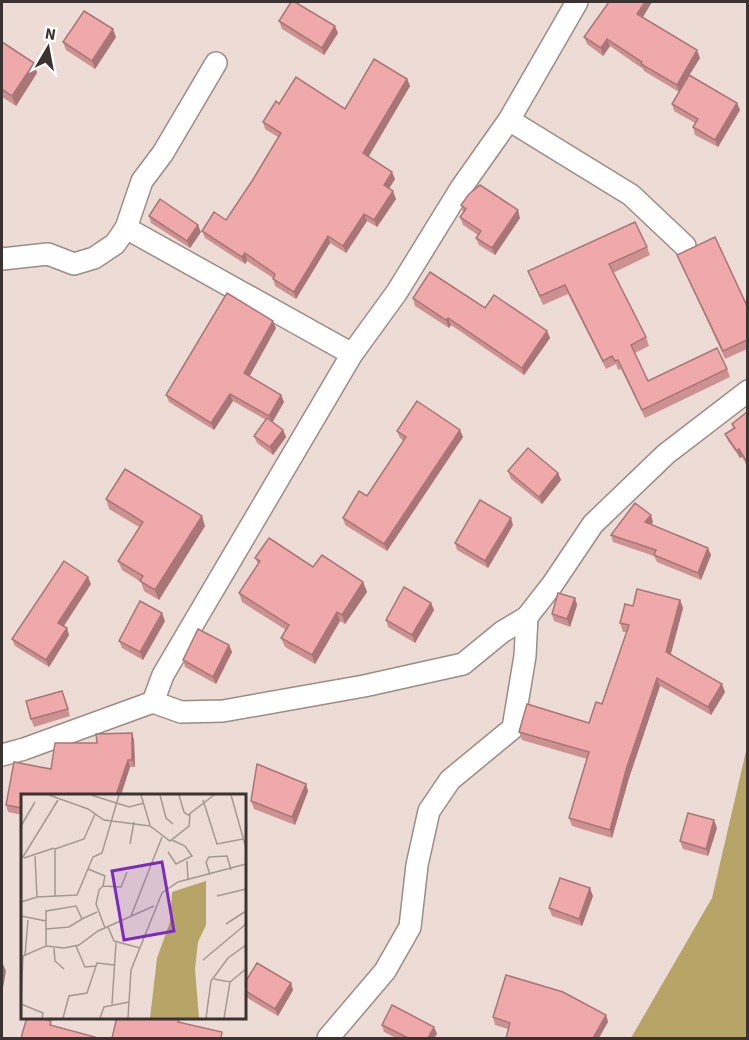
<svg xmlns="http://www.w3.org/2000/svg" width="749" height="1040" font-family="'Source Sans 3',sans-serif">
<rect width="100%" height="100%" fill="#eddcd5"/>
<polygon fill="#b6a567" points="747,747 747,1038 631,1038 712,898"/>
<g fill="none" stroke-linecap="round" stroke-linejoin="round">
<g stroke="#9b8c86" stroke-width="24">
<g id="minor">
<polyline points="509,120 631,195 685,246"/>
<polyline points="126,228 352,354"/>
<polyline points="2,259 48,254 74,264 94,258 115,244 126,228 142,181 163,153 216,63"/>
<polyline points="153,702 163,675 352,354 397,292 461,188 509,120 577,2"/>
<polyline points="2,755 24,749 153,702 181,712 223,711 364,686 463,664 502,632 527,617 552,585 593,524 666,454 748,391"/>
<polyline points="328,1038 385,971 410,927 417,865 429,811 450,780 513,728 525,656 527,617"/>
</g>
</g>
<use href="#minor" stroke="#fff" stroke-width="21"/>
</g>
<g fill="#ce9192">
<polygon points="642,17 700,58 689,75 737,103 740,110 718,147 695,135 693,127 695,123 674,111 672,104 679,92 644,71 643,69 610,46 603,56 587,44 584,37"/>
<polygon points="279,21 338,33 324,55 282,29"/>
<polygon points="116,37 95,69 66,50 63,42"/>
<polygon points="2,42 34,63 37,73 16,106 2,97"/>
<polygon points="407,79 410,86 368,157 395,179 389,188 396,199 377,227 367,221 346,253 330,243 296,299 275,286 273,278 247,261 245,264 205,238 202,231 226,220 252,181 278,137 265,129 263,122 279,104 345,109"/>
<polygon points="461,205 520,218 495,255 479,245 476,238 478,235 463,225 460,217 463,213"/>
<polygon points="149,216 201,232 190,248 151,223"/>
<polygon points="647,247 650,255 613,273 646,337 649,346 635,353 648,381 727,369 730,377 645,418 621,369 618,370 616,364 606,369 568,294 543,305 528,271"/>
<polygon points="677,255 747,306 747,349 725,359"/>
<polygon points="413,298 485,308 547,331 550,338 524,375 451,325 449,328 415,306"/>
<polygon points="276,328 249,376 281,395 284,402 272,422 283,430 286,437 273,455 257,443 254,436 266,420 233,401 214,430 169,402 166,395"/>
<polygon points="747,412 747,466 742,457 740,458 728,441 725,434 733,428 732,424"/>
<polygon points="397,431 463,437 387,551 345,525 343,518 367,496 404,441 400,438"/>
<polygon points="508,471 558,473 561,480 542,504 511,479"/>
<polygon points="106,499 205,526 159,600 144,591 141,582 122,570 118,561 139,527 109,509"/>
<polygon points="653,522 651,525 711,555 701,580 657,562 654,556 613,542 611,535"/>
<polygon points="513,525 488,568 457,550 455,543"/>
<polygon points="255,558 363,582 367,592 345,624 340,621 315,664 285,647 281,638 286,630 242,602 239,593 258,564"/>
<polygon points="91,584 64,626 69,635 49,667 15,646 12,639"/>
<polygon points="575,598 577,605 570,627 554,621 552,614"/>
<polygon points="680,600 683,608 671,654 725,692 711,715 660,686 629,778 612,838 572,826 569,818 587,759 522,740 519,732 589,723 602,704 627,632 623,632 620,623 633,606"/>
<polygon points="431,603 434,610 415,643 388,627 386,620"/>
<polygon points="165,621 143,660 122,648 119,641"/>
<polygon points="229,645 232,652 216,684 185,667 183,660"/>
<polygon points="65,698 70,716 34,727 31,719"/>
<polygon points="132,733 134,740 135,767 130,767 121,795 22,795 22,815 8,812 6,805 51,769 97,743"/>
<polygon points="306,784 308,791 295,825 254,809 251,801"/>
<polygon points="717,828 708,856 683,849 680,841"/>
<polygon points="593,896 582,926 552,916 549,908"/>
<polygon points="291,983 293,990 278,1016 244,996 244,984"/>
<polygon points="606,1015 608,1022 508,1029 495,1025 493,1017"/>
<polygon points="382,1025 434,1027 437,1034 434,1038 396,1038 384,1032"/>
</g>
<g fill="#a87677">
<polygon points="645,2 652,2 640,22 637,14"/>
<polygon points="335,26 338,33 324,55 322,48"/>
<polygon points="113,29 116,37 95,69 92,61"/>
<polygon points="607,39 610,46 603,56 601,48"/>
<polygon points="697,50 700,58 679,92 677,85"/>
<polygon points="34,63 37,73 16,106 12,96"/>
<polygon points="407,79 410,86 366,161 363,153"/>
<polygon points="737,103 740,110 718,147 715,140"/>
<polygon points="392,172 395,179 387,192 384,185"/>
<polygon points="393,191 396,199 377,227 374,220"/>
<polygon points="518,210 520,218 495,255 492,248"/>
<polygon points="364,214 367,221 346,253 343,246"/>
<polygon points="198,225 201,232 190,248 187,241"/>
<polygon points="328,236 330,243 296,299 294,292"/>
<polygon points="245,253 247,261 245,264 242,257"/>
<polygon points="448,318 451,325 449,328 446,320"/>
<polygon points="273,321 276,328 247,381 244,373"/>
<polygon points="547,331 550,338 524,375 522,368"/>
<polygon points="230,394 233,401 214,430 211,423"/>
<polygon points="281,395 284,402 272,423 269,416"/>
<polygon points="283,430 286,437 273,455 270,447"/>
<polygon points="460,430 463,437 387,551 384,544"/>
<polygon points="739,449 742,457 740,458 737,451"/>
<polygon points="558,473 561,480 542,504 539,497"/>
<polygon points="651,515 653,522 647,530 645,522"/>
<polygon points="202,516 205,526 159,600 155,590"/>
<polygon points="511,518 513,525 488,568 485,561"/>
<polygon points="708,548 711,555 701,580 698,573"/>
<polygon points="88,577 91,584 61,630 58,623"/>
<polygon points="363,582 367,592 345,624 342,615"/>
<polygon points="575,598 577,605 570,627 567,619"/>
<polygon points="680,600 683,608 669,660 666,652"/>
<polygon points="431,603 434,610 415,643 412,635"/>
<polygon points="337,612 340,621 315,664 312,655"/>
<polygon points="162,613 165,621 143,660 140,652"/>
<polygon points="67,628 69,635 49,667 46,660"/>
<polygon points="229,645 232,652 216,684 213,677"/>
<polygon points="657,678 660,686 629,778 612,838 610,830 626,770"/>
<polygon points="722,684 725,692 711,715 708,707"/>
<polygon points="132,733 134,740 135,767 132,760"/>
<polygon points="128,760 130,767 121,795 116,795"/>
<polygon points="306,784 308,791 295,825 292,817"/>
<polygon points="714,820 717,828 708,856 706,849"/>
<polygon points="590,888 593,896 582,926 579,919"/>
<polygon points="3,964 6,971 2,994 2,972"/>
<polygon points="291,983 293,990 278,1016 275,1009"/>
<polygon points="606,1015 608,1022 599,1038 593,1038"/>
<polygon points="434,1027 437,1034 434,1038 428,1038"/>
</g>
<g fill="#f0a9aa" stroke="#a87677" stroke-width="1.5">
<polygon points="291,2 295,2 335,26 322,48 279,21"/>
<polygon points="609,2 645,2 637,14 697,50 677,85 641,64 642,62 607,39 601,48 584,37"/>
<polygon points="84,11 113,29 92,61 63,42"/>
<polygon points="2,42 34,63 12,96 2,89"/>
<polygon points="374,59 407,79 363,153 392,172 384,185 393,191 374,220 364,214 343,246 328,236 294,292 273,279 275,274 245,253 242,257 202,231 214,212 226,220 252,181 281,133 263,122 276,101 279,104 296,77 345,109"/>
<polygon points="689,75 737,103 715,140 693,127 698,119 672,104"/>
<polygon points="480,185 518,210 492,248 476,238 481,231 460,217 466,209 461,205 469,194"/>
<polygon points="160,199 198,225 187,241 149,216"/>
<polygon points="635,222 647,247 609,264 646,337 631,345 648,381 717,348 727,369 642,410 618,360 615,361 612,356 603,361 565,285 540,296 528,271"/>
<polygon points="715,237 747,306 747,340 723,351 677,255"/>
<polygon points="430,272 485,308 494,295 547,331 522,368 448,318 446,320 413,298"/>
<polygon points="227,293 273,321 244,373 281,395 269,416 230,394 211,423 166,395"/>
<polygon points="417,401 460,430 384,544 343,518 359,491 367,496 406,437 397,431"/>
<polygon points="747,412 747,462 739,449 737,451 725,434 735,428 732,424"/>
<polygon points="267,418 283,430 270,447 254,436"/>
<polygon points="528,448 558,473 539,497 508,471"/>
<polygon points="125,469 202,516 155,590 140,581 143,576 118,561 143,522 106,499"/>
<polygon points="480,500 511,518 485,561 455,543"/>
<polygon points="635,503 651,515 645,522 708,548 698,573 654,555 656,550 611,535"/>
<polygon points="269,538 313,567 322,555 363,582 342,615 337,612 312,655 281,638 289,625 239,593 260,561 255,558"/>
<polygon points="64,561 88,577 58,623 67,628 46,660 12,639"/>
<polygon points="404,587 431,603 412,635 386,620"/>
<polygon points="637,589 680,600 666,652 722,684 708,707 657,678 626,770 610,830 569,818 589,752 519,732 527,704 589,723 596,702 602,704 629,625 620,623 625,604 633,606"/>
<polygon points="558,593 575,598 567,619 552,614"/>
<polygon points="140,601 162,613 140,652 119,641"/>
<polygon points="198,629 229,645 213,677 183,660"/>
<polygon points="62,691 68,709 31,719 26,701"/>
<polygon points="132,733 132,760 128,760 116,795 22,795 22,808 6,805 14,762 51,769 55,743 97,743 96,734"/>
<polygon points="257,764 306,784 292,817 251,801"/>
<polygon points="688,813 714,820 706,849 680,841"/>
<polygon points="560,878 590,888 579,919 549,908"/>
<polygon points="257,963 291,983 275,1009 244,990 244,984"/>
<polygon points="506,975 563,992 606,1015 593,1038 506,1038 510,1023 493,1017"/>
<polygon points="392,1005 434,1027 428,1038 408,1038 382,1025"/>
<polygon points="27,1017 37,1017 51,1021 50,1025 95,1037 95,1038 21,1038"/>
<polygon points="117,1017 178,1017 179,1018 178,1022 222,1032 221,1038 112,1038"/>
</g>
<g transform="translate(21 794)">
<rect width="225" height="225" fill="#eddcd5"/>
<path d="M185 87V131L177 148 174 175 178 224H129L136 164 149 128 151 98Z" fill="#b6a567"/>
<path fill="none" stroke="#a59893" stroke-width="1.5" d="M28 1 67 15 83 26 129 32 149 47 168 32 169 20M70 1 108 13 123 9M120 1 129 31M139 1 145 24 152 30M158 1 163 18 167 21 193 1M210 1 225 54M182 6 196 50 222 45M0 32 14 8M109 50 113 28M147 58 155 70 171 62 164 52 151 46M14 62 16 103M3 64 33 54M0 66 37 6M166 67 167 86M67 75 84 82 82 92M189 81 185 68 188 63 206 62 210 76M34 102V55L63 45 74 20M196 102 225 95M0 108 16 103 56 101 72 63 81 59 98 1M0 122 25 127M110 122 141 43M205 130 225 117M87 133 93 147 119 154M84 134 75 110 78 96 82 92 100 93 106 78M25 135 48 133 61 125M25 152V117L55 112 61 125 76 118M55 152 64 173 75 172M33 154 34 167 43 175M4 161 7 126M182 166 225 130M193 185 209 188 225 175M0 206 2 162 25 152 43 154 58 151 77 137 133 112M0 210 22 219 21 224M91 210 95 149M42 224 48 202 66 199 76 169 93 171M79 224 83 213 108 208M107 224 110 176 141 99 157 88 225 70M185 224 190 187 207 164 225 151M203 224 209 188"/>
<path fill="#7b2cbf" fill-opacity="0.15" stroke="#7b2cbf" stroke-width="3" d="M141 68 153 137 103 146 91 77Z"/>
<rect width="225" height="225" fill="none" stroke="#3a3331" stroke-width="3"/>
</g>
<rect width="749" height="1040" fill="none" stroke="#3a3331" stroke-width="6"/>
<g transform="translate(48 48) rotate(10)" stroke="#ffffff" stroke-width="4.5" paint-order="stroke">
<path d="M0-4.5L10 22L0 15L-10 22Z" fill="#3a3331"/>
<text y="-9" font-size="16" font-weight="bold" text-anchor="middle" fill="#3a3331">N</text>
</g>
</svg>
